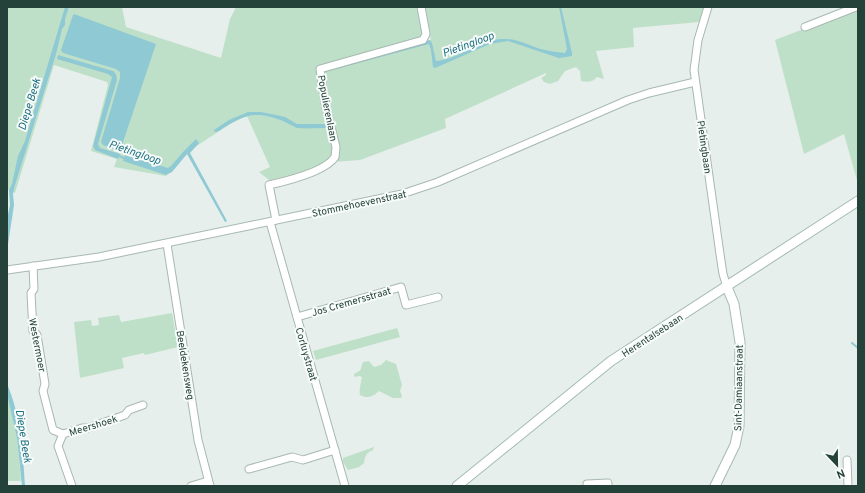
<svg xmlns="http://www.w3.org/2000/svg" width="865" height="493" font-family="Overpass,sans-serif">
<rect width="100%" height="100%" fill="#e6efeb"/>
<g fill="#bfe0c8">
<path d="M7 7H122L126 27 221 58 230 19 236 7H418L423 32 421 38 323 65 333 146C333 149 334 152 332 155 326 167 286 178 273 183L259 172 270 167 247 116 230 124 186 153 166 176 114 167 117 159 91 151 108 85 107 82 54 65 15 193 7 189Z"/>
<path d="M424 7H704L699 22 633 28 634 47 596 51 604 79 597 77C592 83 587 82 581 81L580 71 576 67 565 71 558 81 550 84 544 82 541 78 546 75V73L445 119 446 128 360 160 333 162 338 155 323 70 431 40Z"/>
<polygon points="858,8 858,184 844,134 804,154 775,40"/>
<polygon points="172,313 178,347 145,355 144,353 122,358 124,368 80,378 74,322 91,320 92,326 99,325 98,318 119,315 121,322"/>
<polygon points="397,328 400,337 316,360 313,351"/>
<path d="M386 360 396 364 402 385 400 391 402 396 401 398H393L379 391C373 397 367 399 360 395 359 391 361 381 362 377L359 376 355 377 354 376V374C363 370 360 369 363 362L369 361 374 367 381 365Z"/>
<polygon points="7,394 17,436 21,481 7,481"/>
<path d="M374 447 373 450C366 453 365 456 364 463L359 467 348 470 343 462V458Z"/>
</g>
<g fill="#8ec9d4">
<polygon points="65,7 69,7 65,19 65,25 62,29 56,54 15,185 13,194 14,205 7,251 7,219 10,205 9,190 12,184 18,156 25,141"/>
<path d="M559 7H561L572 53V56L559 58 508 41 490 44 435 68 433 67 431 50 429 44 325 72 329 101 334 123 333 125 322 73 324 70 430 40 432 43 436 61C459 59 478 41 501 39 515 38 528 45 540 49 549 51 557 52 565 53L567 49Z"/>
<polygon points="74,14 156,44 120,151 103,145 101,142 120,78 120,72 116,69 63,53 61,50 73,15"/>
<polygon points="58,55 113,71 116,74 117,80 98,144 100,148 120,154 118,159 95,150 93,146 112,77 108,74 57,59"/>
<path d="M248 112H261L276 115 285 117 297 124H327L328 127 326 128C317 128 307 129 297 128 292 126 288 123 283 121 253 110 244 115 219 131L216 132 214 131V130L229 120Z"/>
<polygon points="196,139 199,143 190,153 227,221 225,222 187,154 172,172 166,175 123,161 125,155 168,168 171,166 183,152"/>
<path d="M7 384C21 416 23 452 25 486H22L17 438 7 394Z"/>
</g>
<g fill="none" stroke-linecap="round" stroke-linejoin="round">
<g stroke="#8ec9d4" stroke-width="2">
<polyline points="117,155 126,159"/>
<polyline points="852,343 858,348"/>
</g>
<g stroke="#a8b8b2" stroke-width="9">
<g id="street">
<polyline points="708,7 698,40 694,70 721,261 723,274 727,287"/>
<polyline points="805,27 856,7"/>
<path d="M276 220 269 185C287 181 325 172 335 157L336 147 325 103 320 69 423 40 426 34 421 7"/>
<polyline points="270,222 345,486"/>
<polyline points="167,244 198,440 210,486"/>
<polyline points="33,266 34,289 31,293 33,331 37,335 45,384 43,391 53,430 63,434 58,446 72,486"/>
<polyline points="7,270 99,257 402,194 438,182 628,100 649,93 695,82"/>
<polyline points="297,317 401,287 406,305 438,297"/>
<polyline points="63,434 82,428 88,428 125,415 129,410 143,405"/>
<polyline points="847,460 848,486"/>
<polyline points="249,469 292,457 303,460 335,450"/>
<polyline points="191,486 208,481"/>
<polyline points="587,486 587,484 608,483 608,486"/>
</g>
</g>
<g stroke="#a4bbb3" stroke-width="11">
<g id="secondary">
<polyline points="457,486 611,361 858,201"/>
<polyline points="715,486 735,445 739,426 740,342 734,304 727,287"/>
</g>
</g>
<use href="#street" stroke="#fff" stroke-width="7"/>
<use href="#secondary" stroke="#fff" stroke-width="9"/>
</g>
<g text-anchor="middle" stroke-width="4" stroke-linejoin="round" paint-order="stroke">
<g font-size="10" fill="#24423a" stroke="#f7fbf9">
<text transform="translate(328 108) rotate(79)" y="4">Populierenlaan</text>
<text transform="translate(705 147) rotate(82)" y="4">Pietingbaan</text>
<text transform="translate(359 203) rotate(-12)" y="4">Stommehoevenstraat</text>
<text transform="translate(351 301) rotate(-16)" y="4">Jos Cremersstraat</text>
<text transform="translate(652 335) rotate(-33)" y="4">Herentalsebaan</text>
<text transform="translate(38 345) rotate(79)" y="4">Westermoer</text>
<text transform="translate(307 354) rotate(74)" y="4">Corluystraat</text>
<text transform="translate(186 365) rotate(81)" y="4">Beeldekensweg</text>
<text transform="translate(738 388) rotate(-89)" y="4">Sint-Damiaanstraat</text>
<text transform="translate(93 425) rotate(-17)" y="4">Meershoek</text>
</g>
<g font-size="11" font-style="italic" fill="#1c6f80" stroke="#f7fbf9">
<text transform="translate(468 44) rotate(-20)" y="4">Pietingloop</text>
<text transform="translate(29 104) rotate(-73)" y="4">Diepe Beek</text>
<text transform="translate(135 152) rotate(19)" y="4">Pietingloop</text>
<text transform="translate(24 436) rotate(81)" y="4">Diepe Beek</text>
</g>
</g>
<rect width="865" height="493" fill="none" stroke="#24423a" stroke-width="16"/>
<g transform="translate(837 465) rotate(158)" stroke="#f7fbf9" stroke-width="3" paint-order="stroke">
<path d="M0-3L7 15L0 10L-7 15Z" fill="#24423a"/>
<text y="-6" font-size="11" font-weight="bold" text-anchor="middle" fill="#24423a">N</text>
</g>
</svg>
